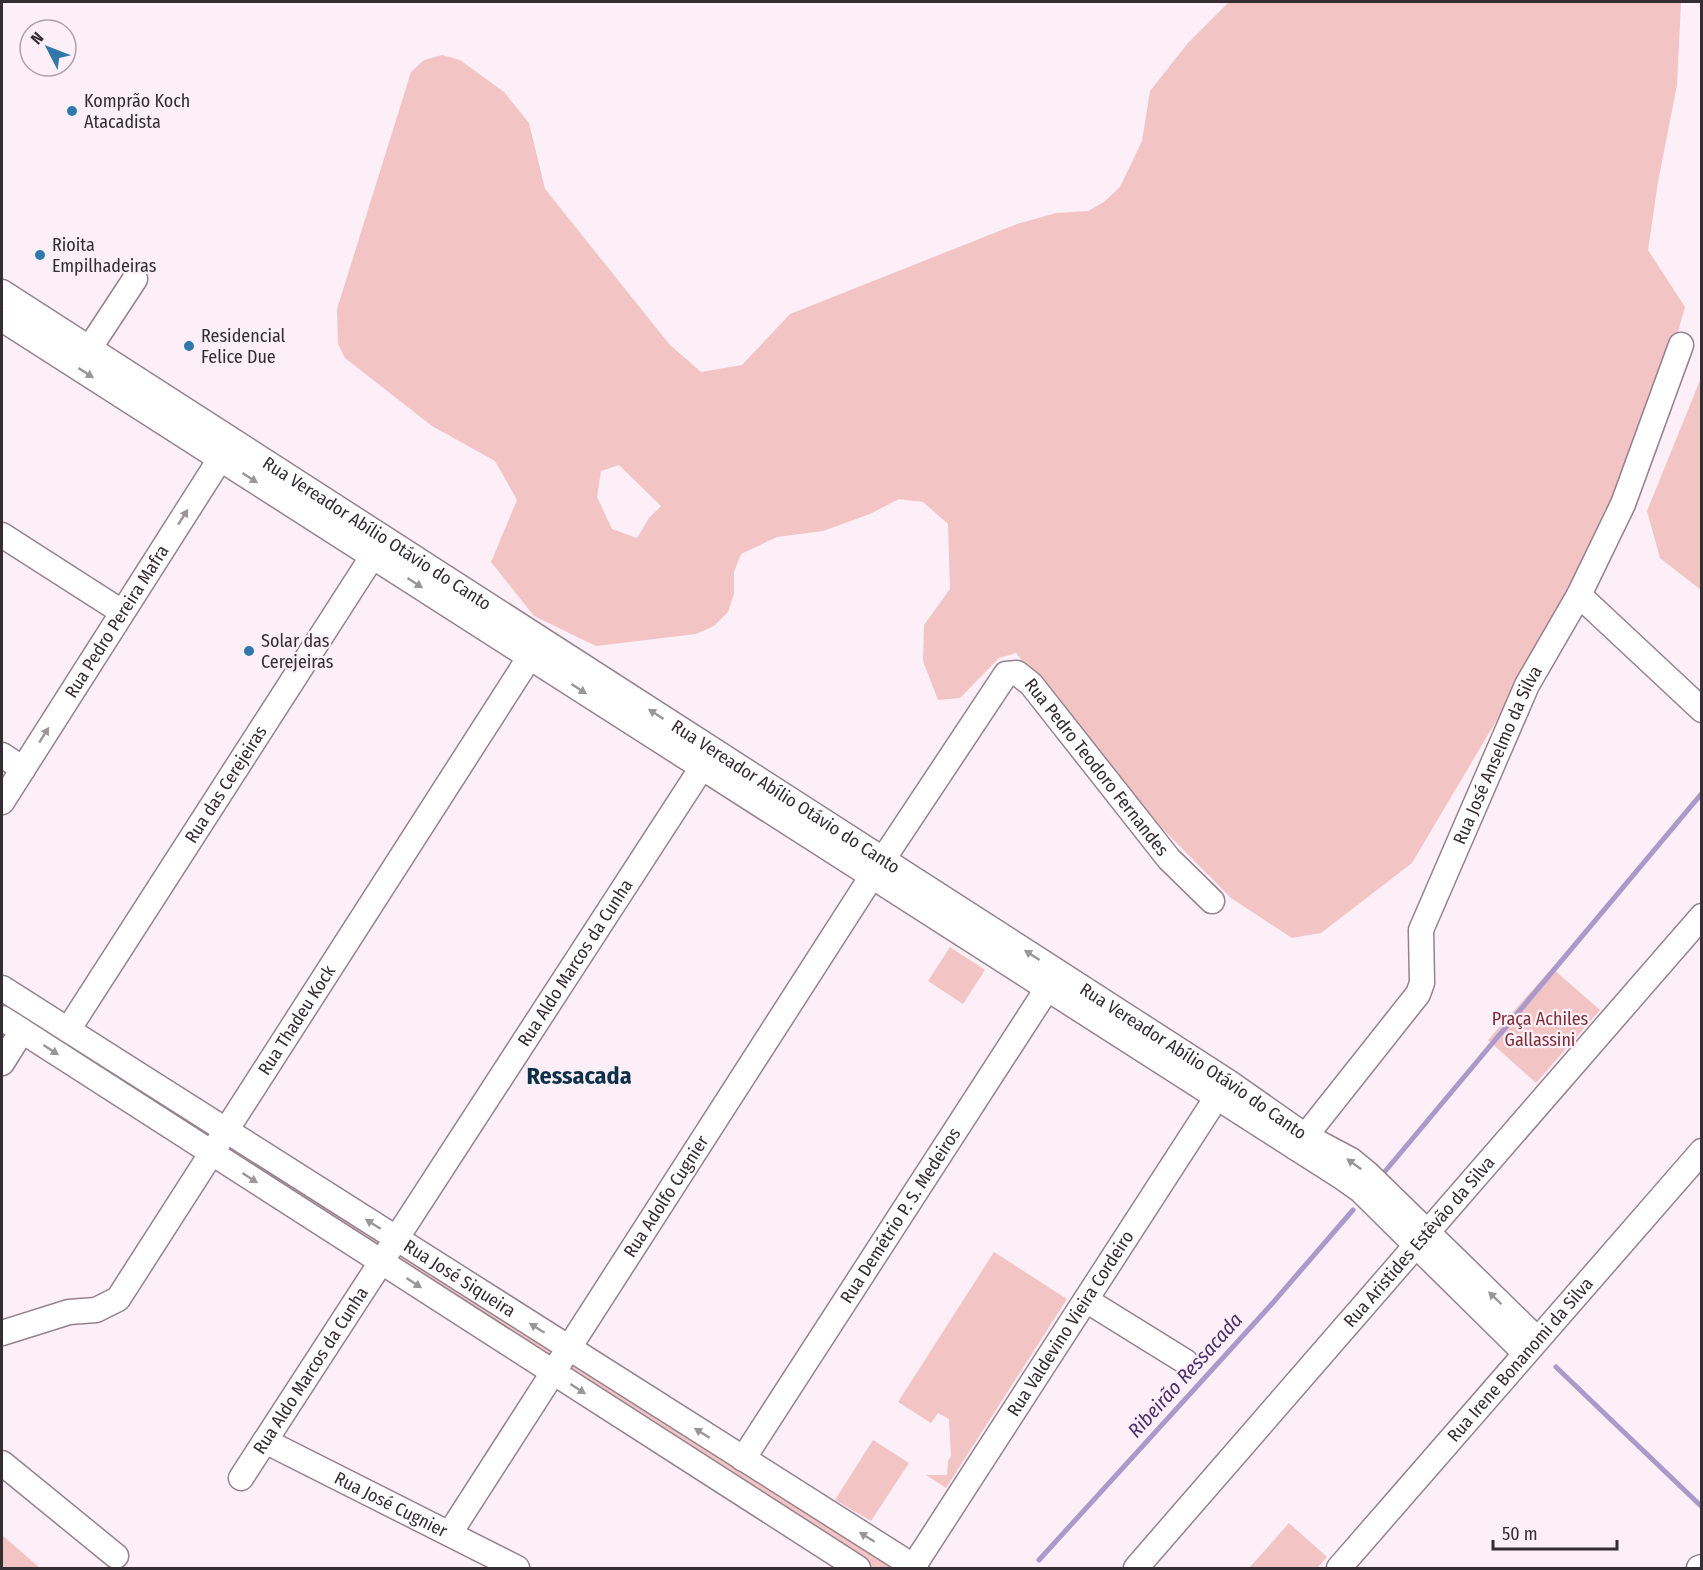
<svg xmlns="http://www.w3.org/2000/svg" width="1703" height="1570" font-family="'Fira Sans Condensed',sans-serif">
<rect width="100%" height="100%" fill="#fceff7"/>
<g fill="#f3c4c4" fill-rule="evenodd">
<path d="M1229 2H1681L1677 85 1658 182 1648 250 1685 307 1640 465 1588 566 1412 863 1321 933 1292 938 1231 898 1147 813 1016 653 999 658 960 698 938 700 923 661 924 625 950 589 948 524 923 502 899 499 870 514 823 531 777 537 741 554 734 572V594L728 612 714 626 696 634 596 646 534 616 491 562 517 500 495 461 432 426 345 358 338 344 337 309 411 72 424 60 442 55 460 60 504 92 529 123 545 189 670 345 701 372 742 365 790 314 1017 224 1056 213 1088 211 1104 202 1120 187 1142 141 1150 91 1188 43ZM619 465 661 506 649 518 637 538 612 529 597 497 601 471Z"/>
<polygon points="1701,378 1702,378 1701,590 1660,558 1647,511"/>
<polygon points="950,947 985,970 963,1004 928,981"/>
<polygon points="1552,968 1600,1010 1536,1083 1488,1040"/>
<polygon points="230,1141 383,1238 374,1251 222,1153"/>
<polygon points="402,1251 557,1349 548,1362 394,1263"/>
<polygon points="994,1252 1067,1299 946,1488 926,1475 947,1475 948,1461 951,1456 949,1419 938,1413 931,1423 898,1402"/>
<polygon points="572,1358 902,1568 869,1568 563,1372"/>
<polygon points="873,1440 909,1463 871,1521 835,1500"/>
<polygon points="1289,1523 1327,1557 1317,1568 1249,1568"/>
<polygon points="2,1535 40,1568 2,1568"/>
</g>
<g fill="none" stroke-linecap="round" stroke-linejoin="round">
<g stroke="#ac99cc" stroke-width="5">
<polyline points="1382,1175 1702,793"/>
<polyline points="1556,1367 1702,1507"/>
<polyline points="1039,1560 1270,1306 1353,1210"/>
</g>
<g stroke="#96828f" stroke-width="27">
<g id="minor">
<path id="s1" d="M2 292 1227 1081 1304 1135 1351 1160 1368 1174 1537 1339"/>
<polyline points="2,319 1343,1178 1360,1190 1525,1353"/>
<polyline points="89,349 135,279"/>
<polyline points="2,535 122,612"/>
<polyline points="1579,595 1702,710"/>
<polyline points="2,755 23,769"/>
<path id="s2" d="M2 802 229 445"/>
<path id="s3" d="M2 988 916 1568"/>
<polyline points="2,1018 858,1568"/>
<path id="s4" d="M68 1030 381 543"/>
<polyline points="2,1063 22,1031"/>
<path id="s5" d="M1296 1148 1418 994 1422 983 1421 930 1527 685 1579 595 1623 504 1681 345"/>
<polyline points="1086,1300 1186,1362"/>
<path id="s6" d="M2 1333 69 1312 96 1310 118 1299 538 644"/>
<path id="s7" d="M265 1441 517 1568"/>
<path id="s8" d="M743 1459 1056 975"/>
<polyline points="2,1463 116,1556"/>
<path id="s9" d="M241 1478 710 755"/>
<path id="s10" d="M450 1533 872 876 1006 674 1017 673 1031 684 1169 859 1212 901"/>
<path id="s11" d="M913 1567 1224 1086"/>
<path id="s12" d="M1136 1568 1702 916"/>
<path id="s13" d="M1339 1568 1702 1151"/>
<polyline points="1699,1568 1702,1567"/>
</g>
</g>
<use href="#minor" stroke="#fff" stroke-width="24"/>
</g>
<defs><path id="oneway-solid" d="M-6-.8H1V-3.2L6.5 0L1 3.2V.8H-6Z" transform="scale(1.5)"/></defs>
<g fill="#9a9698">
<use href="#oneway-solid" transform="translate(86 373) rotate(33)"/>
<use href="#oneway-solid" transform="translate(250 478) rotate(33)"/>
<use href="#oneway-solid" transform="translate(183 517) rotate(-57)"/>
<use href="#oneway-solid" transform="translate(415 583) rotate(33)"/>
<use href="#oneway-solid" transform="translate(579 689) rotate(33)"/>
<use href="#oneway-solid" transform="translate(656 714) rotate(-147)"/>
<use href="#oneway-solid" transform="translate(44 735) rotate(-58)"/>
<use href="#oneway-solid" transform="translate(1032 955) rotate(-147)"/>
<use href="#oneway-solid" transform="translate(51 1050) rotate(33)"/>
<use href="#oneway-solid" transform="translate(1354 1164) rotate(-144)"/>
<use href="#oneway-solid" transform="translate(250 1178) rotate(33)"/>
<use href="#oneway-solid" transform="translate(373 1224) rotate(-148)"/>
<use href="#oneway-solid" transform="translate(414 1283) rotate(33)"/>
<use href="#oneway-solid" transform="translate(1495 1298) rotate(-136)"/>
<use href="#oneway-solid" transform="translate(537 1328) rotate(-148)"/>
<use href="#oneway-solid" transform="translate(578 1389) rotate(33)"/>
<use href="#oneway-solid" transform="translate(702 1433) rotate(-148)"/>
<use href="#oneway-solid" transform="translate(867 1537) rotate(-148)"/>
</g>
<g fill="#3078ac" stroke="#fceff7" stroke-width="2">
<circle cx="72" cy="111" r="6"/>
<circle cx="40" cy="255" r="6"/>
<circle cx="189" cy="346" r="6"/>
<circle cx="249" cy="651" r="6"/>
</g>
<g text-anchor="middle" stroke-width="4.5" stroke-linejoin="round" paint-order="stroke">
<g font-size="18" fill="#352d32" stroke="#fceff7" text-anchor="start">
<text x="84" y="107">Komprão Koch<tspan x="84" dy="21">Atacadista</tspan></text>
<text x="52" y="251">Rioita<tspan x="52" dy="21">Empilhadeiras</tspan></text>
<text x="201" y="342">Residencial<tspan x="201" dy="21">Felice Due</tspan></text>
<text x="261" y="647">Solar das<tspan x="261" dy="21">Cerejeiras</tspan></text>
</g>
<g font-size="18" fill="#352d32" stroke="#fceff7">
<text dy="6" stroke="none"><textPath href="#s1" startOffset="446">Rua Vereador Abílio Otávio do Canto</textPath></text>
<text dy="6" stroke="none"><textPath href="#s2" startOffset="214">Rua Pedro Pereira Mafra</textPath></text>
<text dy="6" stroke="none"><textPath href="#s5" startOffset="452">Rua José Anselmo da Silva</textPath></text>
<text dy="6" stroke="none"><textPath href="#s10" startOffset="1158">Rua Pedro Teodoro Fernandes</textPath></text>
<text dy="6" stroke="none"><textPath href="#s4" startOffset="292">Rua das Cerejeiras</textPath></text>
<text dy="6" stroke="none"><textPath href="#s1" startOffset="932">Rua Vereador Abílio Otávio do Canto</textPath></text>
<text dy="6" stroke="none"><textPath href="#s9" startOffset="614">Rua Aldo Marcos da Cunha</textPath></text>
<text dy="6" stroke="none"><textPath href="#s6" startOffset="453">Rua Thadeu Kock</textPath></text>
<text dy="6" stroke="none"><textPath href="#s1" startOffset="1418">Rua Vereador Abílio Otávio do Canto</textPath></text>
<text dy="6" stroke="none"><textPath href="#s10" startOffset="400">Rua Adolfo Cugnier</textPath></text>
<text dy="6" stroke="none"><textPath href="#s8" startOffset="290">Rua Demétrio P. S. Medeiros</textPath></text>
<text dy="6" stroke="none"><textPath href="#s12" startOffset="432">Rua Aristides Estêvão da Silva</textPath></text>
<text dy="6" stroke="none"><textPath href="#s3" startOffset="542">Rua José Siqueira</textPath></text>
<text dy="6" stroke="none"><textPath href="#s11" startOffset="290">Rua Valdevino Vieira Cordeiro</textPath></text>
<text dy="6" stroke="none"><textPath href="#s13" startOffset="276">Rua Irene Bonanomi da Silva</textPath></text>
<text dy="6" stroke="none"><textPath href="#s9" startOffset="128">Rua Aldo Marcos da Cunha</textPath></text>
<text dy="6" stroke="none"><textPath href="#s7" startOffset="141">Rua José Cugnier</textPath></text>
</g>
<g font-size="18" fill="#7c2f35" stroke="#fceff7">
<text x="1540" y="1025">Praça Achiles<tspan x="1540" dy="21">Gallassini</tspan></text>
</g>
<g font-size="20" font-style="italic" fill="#492d6c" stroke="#fceff7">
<text transform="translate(1185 1375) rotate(-48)" y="7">Ribeirão Ressacada</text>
</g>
<g font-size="24" font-weight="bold" fill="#0e314a" stroke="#fceff7">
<text x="579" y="1084">Ressacada</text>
</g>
</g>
<rect width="1703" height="1570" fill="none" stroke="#352d32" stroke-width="6"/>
<g transform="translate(48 48) rotate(312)"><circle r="28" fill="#fceff7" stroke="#aca1a8" stroke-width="1.5"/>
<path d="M0-4.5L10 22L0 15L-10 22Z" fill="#3078ac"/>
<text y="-9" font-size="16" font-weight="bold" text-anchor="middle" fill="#352d32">N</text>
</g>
<path d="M1493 1540v9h124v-9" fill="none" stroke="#352d32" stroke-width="3"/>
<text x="1502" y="1540" font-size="18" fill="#352d32" stroke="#fceff7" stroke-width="4.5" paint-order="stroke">50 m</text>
</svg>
